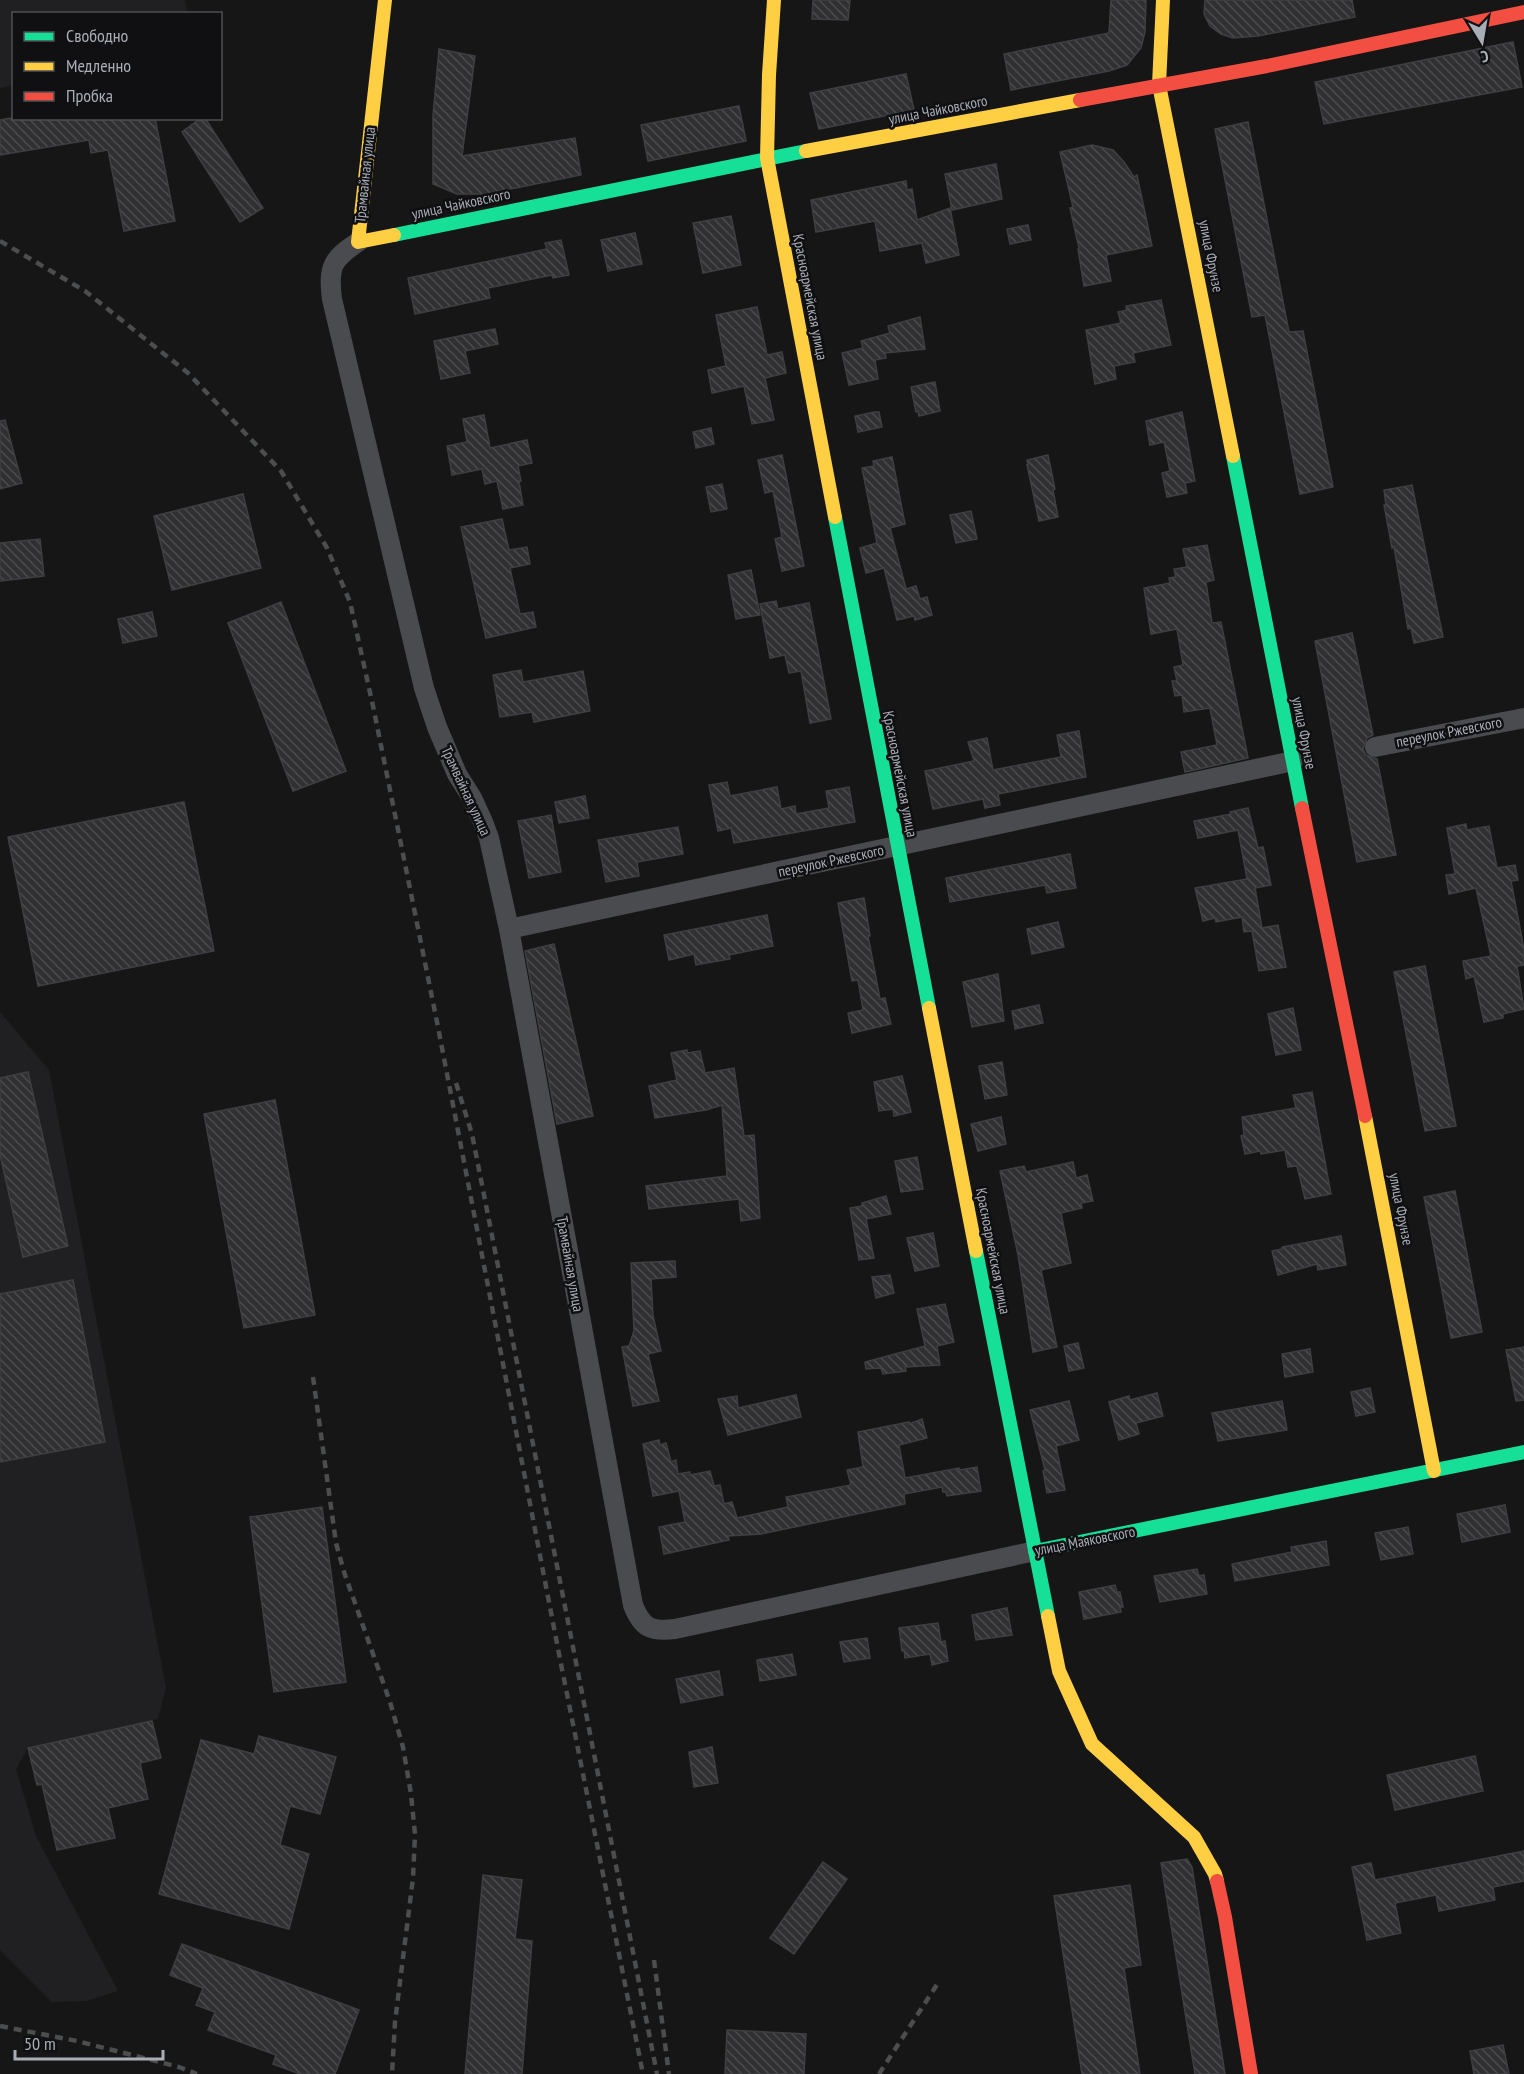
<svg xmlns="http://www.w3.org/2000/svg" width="1524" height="2074" font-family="'PT Sans Narrow',sans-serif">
<defs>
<pattern id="building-back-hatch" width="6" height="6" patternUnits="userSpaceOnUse" patternTransform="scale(1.5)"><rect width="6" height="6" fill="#303032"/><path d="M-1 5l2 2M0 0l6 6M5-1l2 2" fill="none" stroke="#4b4b4d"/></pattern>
</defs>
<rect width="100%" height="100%" fill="#161616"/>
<g fill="#202022">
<polygon points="0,0 185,0 187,13 14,14 13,85 0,88"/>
<polygon points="0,1012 49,1070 166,1688 158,1719 28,1748 16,1769 36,1836 118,1991 86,2001 52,2002 0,1950"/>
</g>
<g fill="url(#building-back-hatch)" stroke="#3e3f42" stroke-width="1.5">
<polygon points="813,0 850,0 848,20 812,19"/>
<polygon points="1111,0 1146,0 1145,32 1141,48 1127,65 1109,71 1011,90 1004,54 1109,33"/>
<polygon points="1205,0 1352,0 1355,17 1258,36 1233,38 1221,34 1210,26 1204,14"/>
<polygon points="1513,42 1522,87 1324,124 1315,82"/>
<polygon points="439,49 475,56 462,156 575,138 581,175 485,194 457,194 433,184 433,116"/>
<polygon points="906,74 914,110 819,129 810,93"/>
<polygon points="739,106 746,141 648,161 641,125"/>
<polygon points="11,118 155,118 175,221 124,231 108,150 91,153 89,140 0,155 0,120"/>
<polygon points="201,118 205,118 263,208 240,222 182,132"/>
<polygon points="1248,122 1289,332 1303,331 1333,487 1300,494 1265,315 1252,317 1215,129"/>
<polygon points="1092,145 1113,150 1124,162 1134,177 1137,175 1152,246 1106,255 1111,281 1084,286 1078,249 1079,248 1070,208 1073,207 1060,152"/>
<polygon points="996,164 1002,199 952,210 945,174"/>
<polygon points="906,181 907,190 912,189 917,220 950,208 959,255 926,263 922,243 880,251 875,221 816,232 811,200"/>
<polygon points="731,216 741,265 703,273 693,223"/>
<polygon points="1028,225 1031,240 1010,244 1007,229"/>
<polygon points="635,233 642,264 608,271 601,240"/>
<polygon points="561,240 569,275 553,278 552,275 488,288 490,298 415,314 408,278 547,249 545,243"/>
<polygon points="1161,300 1171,345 1133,353 1135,362 1114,366 1116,379 1095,384 1086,330 1121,323 1118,312 1127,310 1126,306"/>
<polygon points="757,307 767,355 782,352 786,373 765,378 774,420 752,424 744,386 712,393 708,370 726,366 716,315"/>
<polygon points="920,317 925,349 885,353 886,358 875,360 878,379 849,385 842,353 863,348 861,341 890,333 888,326"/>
<polygon points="495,329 498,344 465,351 470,373 441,379 434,341"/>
<polygon points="935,382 940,411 919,416 918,411 916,412 911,387"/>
<polygon points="875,412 879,412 882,427 858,432 855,416"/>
<polygon points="1182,412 1195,481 1185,483 1187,493 1167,497 1162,473 1170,471 1164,442 1150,445 1146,421"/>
<polygon points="484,415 490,448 527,440 532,463 518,466 521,481 519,481 523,505 503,509 497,481 485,484 482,469 452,475 447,446 467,442 463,419"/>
<polygon points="5,420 22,483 0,489 0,421"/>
<polygon points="711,428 714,444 696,448 693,432"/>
<polygon points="782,455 804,566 782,571 775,539 782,537 773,491 765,493 758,460"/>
<polygon points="1048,455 1055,489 1053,490 1058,517 1039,521 1027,465 1028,465 1027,460"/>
<polygon points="892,457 905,524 890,528 906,589 916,586 920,599 927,597 932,615 915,620 914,616 897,620 884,568 866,573 860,548 877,543 862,468 874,466 873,461"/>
<polygon points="722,484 727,509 711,512 706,487"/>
<polygon points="1412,485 1443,637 1414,643 1411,628 1408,629 1394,547 1392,548 1384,505 1386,505 1384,490"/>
<polygon points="243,494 261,568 172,590 154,516"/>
<polygon points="971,511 977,539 956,543 950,515"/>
<polygon points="502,519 509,550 527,547 530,564 510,568 520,614 533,612 536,627 486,638 461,527"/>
<polygon points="40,539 44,576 0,581 0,543"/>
<polygon points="1207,545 1214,580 1206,582 1212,623 1221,622 1248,758 1185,772 1181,752 1217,745 1210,708 1184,712 1182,695 1175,696 1172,681 1177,681 1174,667 1183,665 1177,629 1151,634 1144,588 1170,583 1169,578 1176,577 1174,569 1187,567 1183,549"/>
<polygon points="751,570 760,615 736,619 728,575"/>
<polygon points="776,601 778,609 809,603 831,719 810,723 801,671 789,673 785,655 770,658 760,604"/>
<polygon points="281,602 346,771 293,791 228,623"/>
<polygon points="152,612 157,636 123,643 118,619"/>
<polygon points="1352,633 1373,735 1367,738 1363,749 1366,755 1377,759 1396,855 1357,862 1315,641"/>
<polygon points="521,670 523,682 583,671 590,711 534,722 532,712 500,717 493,675"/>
<polygon points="1079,731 1086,777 998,794 1000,805 985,808 983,799 933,809 925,771 974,761 968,742 987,738 993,770 1061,757 1057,735"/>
<polygon points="727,782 730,796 777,787 781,809 795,806 796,814 829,808 826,791 849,787 855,822 734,843 731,828 718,831 709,785"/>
<polygon points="585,796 589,818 559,823 555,802"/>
<polygon points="184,802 214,951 38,986 8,837"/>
<polygon points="1248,808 1258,848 1263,847 1271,885 1255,888 1262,928 1278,925 1286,967 1259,971 1252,931 1244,932 1242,917 1216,922 1215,918 1203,921 1195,888 1247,879 1238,830 1198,838 1194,821 1231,814 1230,812"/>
<polygon points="551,815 561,872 529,878 518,821"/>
<polygon points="1466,824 1467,830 1489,826 1497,868 1515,865 1518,880 1511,881 1524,949 1524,965 1517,966 1524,1009 1503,1014 1503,1018 1484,1022 1474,976 1466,979 1463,961 1491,956 1476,888 1449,894 1446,875 1455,874 1447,828"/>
<polygon points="678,827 683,854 637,862 639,876 606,882 598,840"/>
<polygon points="1070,854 1076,888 1047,893 1045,885 950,902 946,878"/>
<polygon points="864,898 870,936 868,936 880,999 885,998 891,1024 852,1033 848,1013 863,1010 858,980 852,981 838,903"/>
<polygon points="767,915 773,946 729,955 730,959 696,965 694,954 669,960 664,935"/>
<polygon points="1058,922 1064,947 1032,954 1027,929"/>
<polygon points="554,944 593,1116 557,1124 525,951"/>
<polygon points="1425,966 1456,1126 1425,1131 1394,972"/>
<polygon points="998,974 1004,1021 972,1027 963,982"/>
<polygon points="1039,1005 1043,1023 1015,1029 1012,1011"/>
<polygon points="1293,1008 1301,1050 1276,1055 1268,1014"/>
<polygon points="687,1050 687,1053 700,1051 705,1073 734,1068 744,1136 754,1135 760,1218 741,1221 739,1199 649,1209 646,1186 727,1176 722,1105 706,1110 655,1118 649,1086 677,1080 671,1053"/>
<polygon points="1002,1062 1007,1095 985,1099 979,1066"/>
<polygon points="28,1072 68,1246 23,1257 0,1154 0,1078"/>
<polygon points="902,1076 911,1112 894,1116 893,1109 879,1111 874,1082"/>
<polygon points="1312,1092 1331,1194 1305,1199 1297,1166 1288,1167 1285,1150 1261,1154 1260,1151 1245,1154 1241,1136 1244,1135 1242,1117 1296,1108 1293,1095"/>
<polygon points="275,1100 315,1315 244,1328 204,1114"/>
<polygon points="1001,1117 1006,1144 978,1151 971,1124"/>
<polygon points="917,1157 923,1189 901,1192 895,1161"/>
<polygon points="1073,1162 1076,1178 1087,1175 1093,1201 1081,1203 1082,1208 1061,1213 1071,1263 1041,1270 1057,1347 1033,1352 1018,1255 1000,1171 1024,1166 1026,1172"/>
<polygon points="1455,1191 1482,1332 1451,1338 1424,1197"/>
<polygon points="886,1196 891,1214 866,1219 874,1258 859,1260 850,1208 862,1206 862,1203"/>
<polygon points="933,1233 939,1266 915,1271 907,1238"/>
<polygon points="1341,1236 1346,1265 1318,1270 1317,1264 1278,1275 1272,1251 1282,1249 1282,1247"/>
<polygon points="675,1261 676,1277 651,1279 653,1316 661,1351 648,1354 659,1401 633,1406 622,1347 629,1346 634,1331 631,1263"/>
<polygon points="890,1275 894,1293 876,1298 872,1277"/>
<polygon points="73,1280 105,1442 0,1462 0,1294"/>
<polygon points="945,1304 954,1342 937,1346 940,1365 905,1367 906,1371 883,1374 881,1368 866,1369 865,1362 925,1346 917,1309"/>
<polygon points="1078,1343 1084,1368 1069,1371 1064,1346"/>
<polygon points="1524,1347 1524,1400 1516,1401 1506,1350"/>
<polygon points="1310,1349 1313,1372 1285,1377 1282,1354"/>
<polygon points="1370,1388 1375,1412 1356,1416 1351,1392"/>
<polygon points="1157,1393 1163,1416 1136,1423 1139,1434 1119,1440 1109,1402 1129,1396 1130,1400"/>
<polygon points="796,1395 801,1417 728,1435 718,1399 737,1396 738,1408"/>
<polygon points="1069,1401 1079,1440 1056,1446 1065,1490 1047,1493 1043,1471 1045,1470 1030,1410"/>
<polygon points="1282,1401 1287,1430 1218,1441 1212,1413"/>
<polygon points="922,1419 927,1438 899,1445 905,1478 959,1468 960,1470 977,1467 981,1491 947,1496 946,1492 943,1492 942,1487 904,1494 905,1504 761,1534 728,1536 729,1540 664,1554 659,1527 685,1522 679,1491 653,1496 643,1444 659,1440 660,1445 666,1443 671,1462 676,1460 678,1474 690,1472 690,1475 710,1471 714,1486 720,1485 724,1504 732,1502 737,1518 788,1507 786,1497 851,1485 847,1470 863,1467 858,1432 909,1422 909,1424"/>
<polygon points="1505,1505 1510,1532 1462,1542 1457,1514"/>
<polygon points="322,1507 346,1682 274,1692 250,1517"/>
<polygon points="1408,1527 1413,1554 1381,1560 1375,1533"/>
<polygon points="1326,1541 1329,1565 1235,1581 1232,1564 1292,1552 1291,1547"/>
<polygon points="1197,1569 1199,1576 1204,1575 1207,1594 1160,1602 1154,1576"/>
<polygon points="1115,1585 1117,1592 1120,1592 1123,1607 1120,1607 1121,1612 1084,1619 1079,1592"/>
<polygon points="1007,1608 1012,1635 976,1640 972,1615"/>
<polygon points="938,1623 941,1642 945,1641 948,1661 932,1665 930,1654 905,1658 904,1650 902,1651 899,1628"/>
<polygon points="867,1638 870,1658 844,1662 840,1642"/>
<polygon points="792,1654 796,1675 760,1681 757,1660"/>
<polygon points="719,1671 723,1695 681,1703 676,1679"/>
<polygon points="152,1721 161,1758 140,1763 148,1799 108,1808 115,1838 57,1850 42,1784 37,1785 28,1748"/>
<polygon points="259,1736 336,1757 320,1814 290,1806 280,1845 309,1854 289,1929 159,1894 201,1740 254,1754"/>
<polygon points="712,1747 718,1783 694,1787 689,1752"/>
<polygon points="1475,1756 1483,1791 1395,1810 1387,1775"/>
<polygon points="1524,1851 1524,1881 1493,1887 1495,1900 1439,1911 1436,1895 1395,1903 1401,1933 1367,1940 1352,1867 1371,1863 1375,1880"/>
<polygon points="1187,1859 1192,1867 1225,2074 1195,2074 1161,1863"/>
<polygon points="823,1862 847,1879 794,1954 770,1938"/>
<polygon points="483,1875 522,1880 515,1939 532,1941 522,2074 465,2074"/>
<polygon points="1130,1885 1141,1965 1124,1968 1140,2074 1082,2074 1054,1896"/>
<polygon points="182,1944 359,2010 335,2074 300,2074 273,2064 276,2055 208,2030 215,2012 196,2005 203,1988 170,1975"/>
<polygon points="727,2030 806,2034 804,2074 725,2074"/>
<polygon points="1503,2045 1509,2074 1474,2074 1470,2051"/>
</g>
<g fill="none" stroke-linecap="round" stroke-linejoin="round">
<g stroke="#4a4b4e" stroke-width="20">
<path d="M358 242C332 259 328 267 332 299L424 688 437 727 457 774 472 798 483 822 489 838 509 929 633 1605C642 1628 651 1632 675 1629L1035 1551"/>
<polyline points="1375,747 1524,718"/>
<polyline points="509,929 1293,761"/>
</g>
<g stroke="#16e098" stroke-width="14">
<polyline points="394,235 806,151"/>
<polyline points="1233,456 1302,808"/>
<polyline points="835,517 929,1008"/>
<polyline points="976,1251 1048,1616"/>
<polyline points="1035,1551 1524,1452"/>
</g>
<g stroke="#ffcf43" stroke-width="14">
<polyline points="385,0 358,242 394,235"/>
<polyline points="774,0 769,75 767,158 835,517"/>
<polyline points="1163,0 1159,85 1233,456"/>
<polyline points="806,151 1080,100"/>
<polyline points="929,1008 976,1251"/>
<polyline points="1365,1116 1434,1471"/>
<polyline points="1048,1616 1059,1671 1092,1744 1194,1837 1215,1874 1217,1881"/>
</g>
<g stroke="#f24e42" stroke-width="14">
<polyline points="1080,100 1267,66 1524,12"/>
<polyline points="1302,808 1365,1116"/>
<polyline points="1217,1881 1225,1917 1251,2074"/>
</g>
<g stroke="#4b4d4f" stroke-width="4.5" stroke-dasharray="8 6" stroke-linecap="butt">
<polyline points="0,241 85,291 188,373 281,471 327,548 350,602 373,706 437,1022 560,1659 643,2074"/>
<polyline points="456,1083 472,1134 657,2074"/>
<polyline points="313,1377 336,1543 344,1572 390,1702 403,1747 411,1794 415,1834 413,1878 395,2022 392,2074"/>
<polyline points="654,1960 669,2074"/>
<polyline points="0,2026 77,2041 179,2067 197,2074"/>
<polyline points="879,2074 940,1980"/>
</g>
</g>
<g text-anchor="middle" stroke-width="5" stroke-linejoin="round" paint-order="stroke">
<g font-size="15" fill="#a8adb6" stroke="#101012">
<text transform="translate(938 110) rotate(-11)" y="5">улица Чайковского</text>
<text transform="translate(365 175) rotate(-84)" y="5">Трамвайная улица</text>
<text transform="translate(461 204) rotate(-12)" y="5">улица Чайковского</text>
<text transform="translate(1211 256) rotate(79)" y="5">улица Фрунзе</text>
<text transform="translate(810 297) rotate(79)" y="5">Красноармейская улица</text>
<text transform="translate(1449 732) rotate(-11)" y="5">переулок Ржевского</text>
<text transform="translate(1304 733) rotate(79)" y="5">улица Фрунзе</text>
<text transform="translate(900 774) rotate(79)" y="5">Красноармейская улица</text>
<text transform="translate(466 791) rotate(65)" y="5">Трамвайная улица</text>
<text transform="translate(831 861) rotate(-12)" y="5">переулок Ржевского</text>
<text transform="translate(1401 1209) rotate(79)" y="5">улица Фрунзе</text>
<text transform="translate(993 1251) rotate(79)" y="5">Красноармейская улица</text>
<text transform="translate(570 1264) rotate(80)" y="5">Трамвайная улица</text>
<text transform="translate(1085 1541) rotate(-11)" y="5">улица Маяковского</text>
</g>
</g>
<rect x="12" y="12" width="210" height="108" fill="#101012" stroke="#4d4f54" stroke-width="1.5"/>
<rect x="24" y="32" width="30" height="9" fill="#16e098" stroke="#4d4f54" stroke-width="1.5"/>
<text x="66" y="42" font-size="18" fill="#a8adb6">Свободно</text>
<rect x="24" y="62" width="30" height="9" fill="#ffcf43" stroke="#4d4f54" stroke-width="1.5"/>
<text x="66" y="72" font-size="18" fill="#a8adb6">Медленно</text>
<rect x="24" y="92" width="30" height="9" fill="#f24e42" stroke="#4d4f54" stroke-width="1.5"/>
<text x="66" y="102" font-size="18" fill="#a8adb6">Пробка</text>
<g transform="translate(1482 42) rotate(169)" stroke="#101012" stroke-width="4.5" paint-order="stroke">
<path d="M0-4.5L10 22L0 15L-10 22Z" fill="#a8adb6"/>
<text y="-9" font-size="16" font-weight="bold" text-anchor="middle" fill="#a8adb6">С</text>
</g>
<path d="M15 2050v9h148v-9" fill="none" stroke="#a8adb6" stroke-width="3"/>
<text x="24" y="2050" font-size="18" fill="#a8adb6" stroke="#101012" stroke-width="4.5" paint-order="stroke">50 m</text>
</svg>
